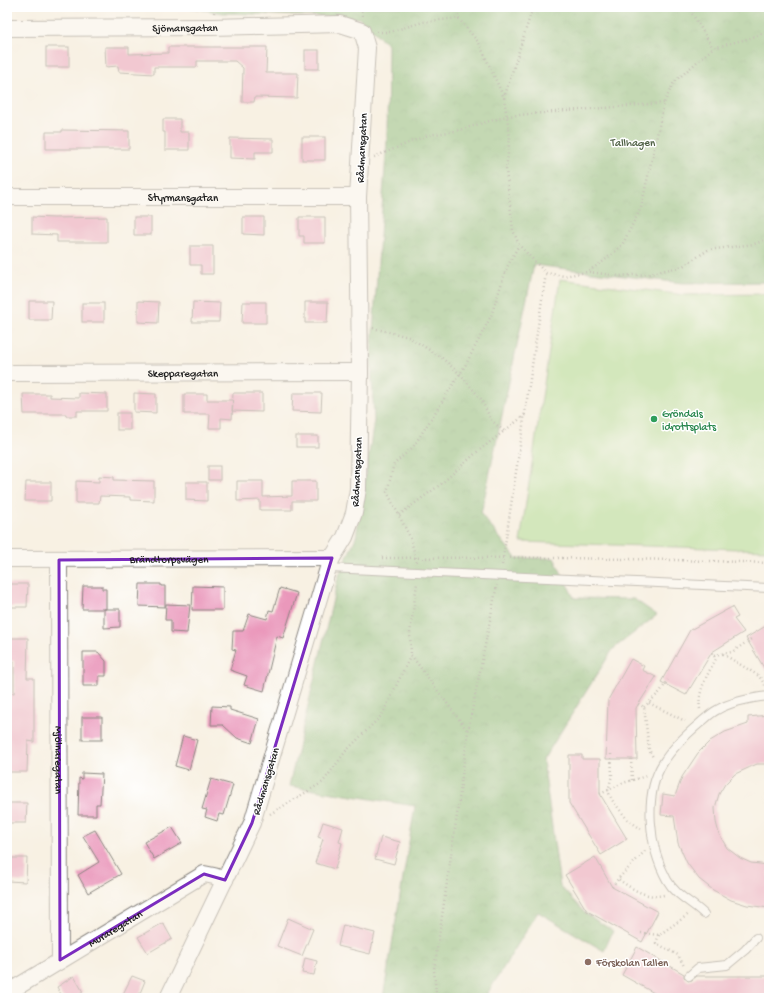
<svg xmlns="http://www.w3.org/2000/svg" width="776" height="1005" font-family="'Gochi Hand',sans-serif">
<defs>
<pattern id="forest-crowns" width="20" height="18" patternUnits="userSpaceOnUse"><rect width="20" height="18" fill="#85bb78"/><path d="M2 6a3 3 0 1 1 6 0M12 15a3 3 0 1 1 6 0" fill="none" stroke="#72a067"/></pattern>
</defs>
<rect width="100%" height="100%" fill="#fff"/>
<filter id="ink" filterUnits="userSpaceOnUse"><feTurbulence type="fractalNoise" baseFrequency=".025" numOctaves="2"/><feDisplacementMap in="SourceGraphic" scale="8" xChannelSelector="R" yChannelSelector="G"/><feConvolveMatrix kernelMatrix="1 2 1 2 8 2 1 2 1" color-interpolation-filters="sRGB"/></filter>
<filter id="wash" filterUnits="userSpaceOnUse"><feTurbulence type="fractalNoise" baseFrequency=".012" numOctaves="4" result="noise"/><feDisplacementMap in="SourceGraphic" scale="16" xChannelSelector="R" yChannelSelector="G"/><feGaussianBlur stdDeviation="0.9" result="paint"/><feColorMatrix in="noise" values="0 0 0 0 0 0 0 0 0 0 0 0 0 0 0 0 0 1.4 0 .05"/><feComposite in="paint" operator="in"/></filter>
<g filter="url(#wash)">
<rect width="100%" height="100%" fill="#f8f1e3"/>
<polygon fill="url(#forest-crowns)" stroke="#506c4a" points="186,7 769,7 769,282 682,283 534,265 481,514 516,558 554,558 574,598 634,599 657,615 613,649 543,760 560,886 585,913 613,931 604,951 538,912 487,994 495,998 383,998 415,806 289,786 338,578 356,537 374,421 371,358 387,141 388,45 359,18 223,13"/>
<polygon fill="#a7db8c" stroke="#627c54" points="560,279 684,295 769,294 769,550 520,542"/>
<g id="blocks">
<g fill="#ea98bb">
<rect x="46" y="47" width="23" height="20"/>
<polygon points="105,47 129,47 129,54 168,53 168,47 267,47 266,73 298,73 297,98 255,97 254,102 242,102 243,68 235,61 197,61 197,67 154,67 154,74 119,72 118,66 106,67"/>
<rect x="305" y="50" width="14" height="19"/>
<polygon points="163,119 180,119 180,132 189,132 189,150 165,150 165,132 163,132"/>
<polygon points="62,130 129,131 129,149 46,149 46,132 62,132"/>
<rect x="302" y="137" width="23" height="23"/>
<polygon points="230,138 273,139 273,152 255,152 255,159 230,158"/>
<polygon points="32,217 54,218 107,217 107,242 57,242 57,235 32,234"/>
<rect x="134" y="217" width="17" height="18"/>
<polygon points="243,217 264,217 264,235 243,234"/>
<polygon points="299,217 325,217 325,243 304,243 304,236 299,236"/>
<polygon points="190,246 213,246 213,274 201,274 201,265 190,265"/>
<polygon points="29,301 52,301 51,320 29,320"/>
<polygon points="138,301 159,302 158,323 138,322"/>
<polygon points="193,302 220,303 219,322 192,322"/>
<polygon points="243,302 266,302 266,323 242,323"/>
<polygon points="305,302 328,302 327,323 305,323"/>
<rect x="82" y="303" width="22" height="19"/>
<polygon points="79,393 107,394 107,411 77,411 77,416 66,416 66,414 24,414 23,394 50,394 50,397 79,398"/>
<polygon points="134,393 156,394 156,413 134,412"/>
<polygon points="233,393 262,393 262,412 232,411"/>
<polygon points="293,393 322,393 321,412 292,411"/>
<polygon points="184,394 207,394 207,400 233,400 232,419 221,418 221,428 209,428 210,414 184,414"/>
<rect x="117" y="413" width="13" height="17"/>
<rect x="296" y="436" width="22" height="11"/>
<rect x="208" y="466" width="12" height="14"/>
<polygon points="99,476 114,477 114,480 154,481 154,501 130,500 130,497 100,496 99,503 76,503 76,481 99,482"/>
<polygon points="237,481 263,481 263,497 292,496 292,481 316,481 316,501 292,501 292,510 260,510 260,500 237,501"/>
<polygon points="26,482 51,482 51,501 25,501"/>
<polygon points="186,482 207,482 207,501 186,500"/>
<polygon points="8,584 28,584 27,607 8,607"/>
<polygon points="140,584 161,584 161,586 165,586 165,607 139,606"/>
<polygon points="83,586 102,586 102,589 106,589 106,609 82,609"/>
<polygon points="193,586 223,587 223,610 192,610"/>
<polygon points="280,588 297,593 283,638 277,636 264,691 244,685 247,676 230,670 236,650 232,649 233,631 243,631 249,614 267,619 269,610 273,611"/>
<polygon points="166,604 190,605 187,633 171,632 171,620 165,620"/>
<polygon points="732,607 738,617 734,619 744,632 712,652 686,695 661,682 690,630"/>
<polygon points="104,609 120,609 120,627 104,628"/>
<polygon points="769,624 769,676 746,638"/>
<polygon points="7,638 28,638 27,678 34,678 34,742 28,741 27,772 7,772 7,693 14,693 14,661 7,661"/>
<polygon points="83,652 98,652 106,661 106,676 99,676 99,686 83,686"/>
<polygon points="631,659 644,666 642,670 656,677 636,708 637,759 606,759 608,700"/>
<polygon points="212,706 230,707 230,710 259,719 252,743 237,738 223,725 211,725"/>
<polygon points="769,715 769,764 757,764 735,774 725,784 719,794 715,808 716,822 719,834 727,848 740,858 751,863 769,865 769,908 747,905 731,900 713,890 699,879 687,863 678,843 674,816 661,815 663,794 675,796 682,777 698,753 710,741 725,732 748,724 748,717"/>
<rect x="82" y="717" width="20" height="23"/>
<polygon points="183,736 197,740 189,770 175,766"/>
<polygon points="569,755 582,755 582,759 600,759 600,794 627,839 601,855 569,803"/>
<polygon points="82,773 102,774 100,804 96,804 96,815 78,815 79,778 82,779"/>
<polygon points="211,779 233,785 224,815 219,814 217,821 205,817 207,810 202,809"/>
<polygon points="7,803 27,803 26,823 7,823"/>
<polygon points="323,822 343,828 339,842 342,843 335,869 315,863 323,839 318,837"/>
<polygon points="172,827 182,843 154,859 144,842"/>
<polygon points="95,830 121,874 88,893 78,875 99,862 83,836"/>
<polygon points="381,837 400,842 394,864 375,859"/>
<polygon points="595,857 612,887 658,912 642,942 587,911 565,875"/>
<polygon points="7,858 27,858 26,882 7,881"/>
<polygon points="288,918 313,929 302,956 277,946"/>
<polygon points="163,923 172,939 148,953 138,937"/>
<polygon points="343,925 375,933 370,954 338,946"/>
<polygon points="637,947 684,974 684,977 688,981 692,980 697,976 769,976 769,998 663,998 622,975"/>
<polygon points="305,958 317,961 314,975 302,973"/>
<polygon points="74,976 83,992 74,998 63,998 57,987"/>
<polygon points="132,976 145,981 138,998 121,998"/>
</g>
</g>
</g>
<g filter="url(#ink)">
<use href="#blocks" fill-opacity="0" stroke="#8a8680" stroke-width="1"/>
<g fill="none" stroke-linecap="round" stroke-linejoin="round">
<g stroke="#8a8680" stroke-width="10">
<g id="lane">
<polyline points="328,568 769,588"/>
<path d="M704 914C692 902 676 896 667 880 649 848 643 795 663 763 672 748 687 734 700 723 705 719 711 713 717 710 732 701 751 698 769 696"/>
<polyline points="689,976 698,968 727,965 745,950 756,938"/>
</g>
</g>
<g stroke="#8a8680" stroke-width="18">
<g id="street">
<path id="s1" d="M7 28 212 27 340 24 362 31 367 48 358 197 360 372 358 489 354 513 345 537 332 558 328 568 252 823 168 998"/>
<path id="s2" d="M7 197H358"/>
<path id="s3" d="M7 373 360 372"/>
<path id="s4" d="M7 559 332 558"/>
<path id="s5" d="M59 560 60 960"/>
<path id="s6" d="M7 993 204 874 214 876 225 880"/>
</g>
</g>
<g stroke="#8a8680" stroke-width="2.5" stroke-dasharray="1 3" stroke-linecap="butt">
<polyline points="361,7 362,16"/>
<polyline points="457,7 458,18 479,43 504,98 510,137 506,170 513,230 519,245 546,273 564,276 587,272 604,261 622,245 641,208 664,103 674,82 713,48 750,38 769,31"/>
<polyline points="688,7 713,48"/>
<polyline points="214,13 215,7"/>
<polyline points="377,32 390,32 423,22 458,18"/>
<polyline points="504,98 533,7"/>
<polyline points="374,157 428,135 456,131 507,116 664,103"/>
<polyline points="589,272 619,276 649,274 683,266 708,250 754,244 769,239"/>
<polyline points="373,328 409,337 442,358 460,374 481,399 491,420 504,431"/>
<polyline points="399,515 441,484 477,452 525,415"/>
<path d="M382 558C511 557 640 558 769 563"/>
<polyline points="417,562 410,537 387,492 394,464 413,447 465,366 491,316 507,267 519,245"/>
<polyline points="502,565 546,273"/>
<polyline points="723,654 759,676 765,685"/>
<polyline points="411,655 467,730"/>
<polyline points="714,655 732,652 751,639"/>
<polyline points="765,685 769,680"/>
<polyline points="649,703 685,721"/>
<polyline points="638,704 644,707 649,750 653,757"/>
<polyline points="644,707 660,692 668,680"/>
<path d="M700 709C697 692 708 673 716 659L712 652"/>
<polyline points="611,754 612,775 608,791 612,800 627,819 641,829"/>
<polyline points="631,759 632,780"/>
<polyline points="600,794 623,783 646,776"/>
<polyline points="270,814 323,782 346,751 382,715 411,655 410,633 417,583"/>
<path d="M645 851 618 879C632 889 647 899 664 895"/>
<polyline points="612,887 618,879"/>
<polyline points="641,933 659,935 689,914"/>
<polyline points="659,935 656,943 678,955 684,966"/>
<polyline points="441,998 436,993 434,970 457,815 468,731 497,585"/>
</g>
<use href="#lane" stroke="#fff" stroke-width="8"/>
<use href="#street" stroke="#fff" stroke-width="16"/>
</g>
</g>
<path d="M0 0H776V1005H0ZM332 558 252 823 225 880 204 874 60 960 59 560Z" fill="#f8f1e3" fill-opacity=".55" fill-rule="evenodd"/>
<path fill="none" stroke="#7b2cbf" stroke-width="3" stroke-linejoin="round" d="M332 558 252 823 225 880 204 874 60 960 59 560Z"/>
<circle fill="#2e9e5b" stroke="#fff" stroke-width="1.5" cx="654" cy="419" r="4"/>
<circle fill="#8d6e63" stroke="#fff" stroke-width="1.5" cx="588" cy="962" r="4"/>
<g text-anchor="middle" stroke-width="3" stroke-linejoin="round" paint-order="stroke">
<g font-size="11" fill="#1c1c1c" stroke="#fff">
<text dy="4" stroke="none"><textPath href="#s1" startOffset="178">Sjömansgatan</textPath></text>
<text transform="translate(361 148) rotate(-87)" y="4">Rådmansgatan</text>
<text dy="4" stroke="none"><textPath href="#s2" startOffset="176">Styrmansgatan</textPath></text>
<text dy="4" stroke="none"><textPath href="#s3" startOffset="176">Skepparegatan</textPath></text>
<text transform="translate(356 472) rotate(-87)" y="4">Rådmansgatan</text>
<text dy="4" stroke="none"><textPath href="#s4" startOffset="162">Brändtorpsvägen</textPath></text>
<text dy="4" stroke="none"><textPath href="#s5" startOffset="200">Mjölnaregatan</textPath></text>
<text transform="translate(265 781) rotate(-73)" y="4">Rådmansgatan</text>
<text dy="4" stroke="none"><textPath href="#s6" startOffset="126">Muraregatan</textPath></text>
</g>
<g font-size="11" fill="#4d5f43" stroke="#fff">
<text x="633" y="146">Tallhagen</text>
</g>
<g font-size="11" fill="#27864d" stroke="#fff" text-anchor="start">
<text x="662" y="417">Gröndals<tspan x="662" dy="13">idrottsplats</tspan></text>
</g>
<g font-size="11" fill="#785e54" stroke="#fff" text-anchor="start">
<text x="596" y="966">Förskolan Tallen</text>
</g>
</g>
<rect width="776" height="1005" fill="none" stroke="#fff" stroke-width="24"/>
</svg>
